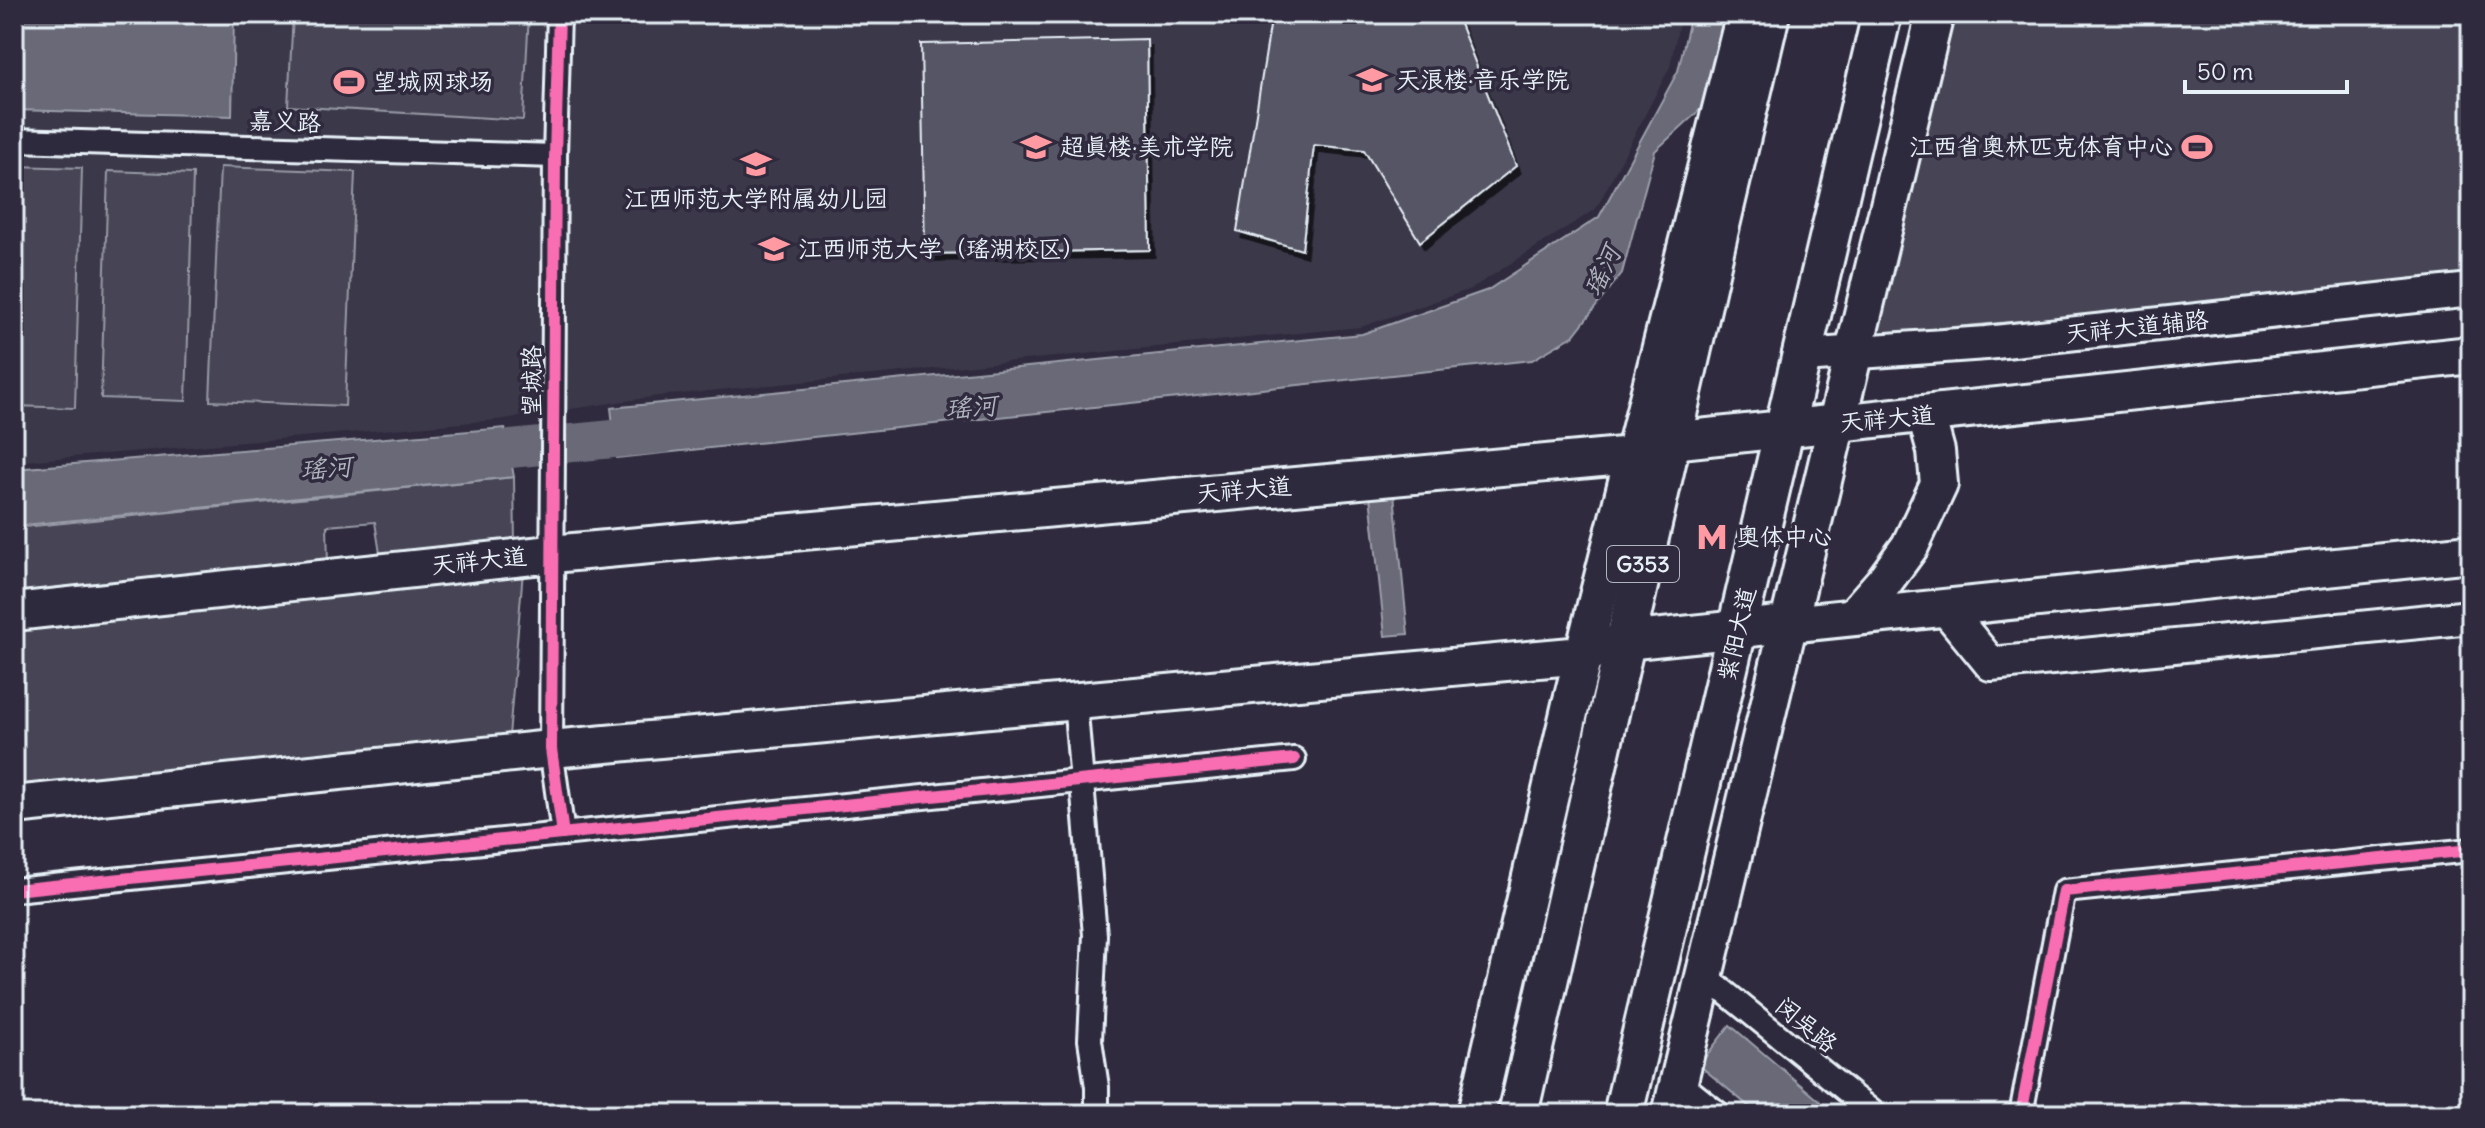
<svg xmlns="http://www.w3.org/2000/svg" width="2485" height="1128" font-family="Delius,'LXGW WenKai TC',sans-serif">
<defs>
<filter id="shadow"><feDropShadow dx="4.5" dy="7" stdDeviation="0" flood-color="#0009"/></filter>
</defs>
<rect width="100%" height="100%" fill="#2f2a3d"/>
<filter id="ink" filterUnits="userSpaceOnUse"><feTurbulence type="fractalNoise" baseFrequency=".0125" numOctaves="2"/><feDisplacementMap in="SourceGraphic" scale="16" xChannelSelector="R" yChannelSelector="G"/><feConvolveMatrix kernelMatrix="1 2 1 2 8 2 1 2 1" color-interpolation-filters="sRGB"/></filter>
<g filter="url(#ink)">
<polygon fill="#3b3749" points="14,14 1681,14 1670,67 1596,209 1471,289 1361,327 659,396 497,420 14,462"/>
<g fill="#464455" stroke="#979aa6" stroke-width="2">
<polygon points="293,14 529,14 523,120 288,106"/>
<polygon points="1954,14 2471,14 2471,280 1877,334"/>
<polygon points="14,166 82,168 75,408 14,406"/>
<polygon points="220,167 355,172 345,406 210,401"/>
<polygon points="108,171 193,174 186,401 101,398"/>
<polygon points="514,477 515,543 381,560 375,522 327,526 328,563 14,594 14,528"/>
<polygon points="523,571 509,736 14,789 14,623"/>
</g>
<g fill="#696978" stroke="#9c9fab" stroke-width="2">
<polygon points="14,14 234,14 232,116 14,110"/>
<polygon points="1691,14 1735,14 1716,95 1655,151 1622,273 1573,336 1532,360 617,458 611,408 1362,334 1488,290 1599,217 1678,71"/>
<polygon points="505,428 514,477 14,526 14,469"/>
<polygon points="1393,484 1408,634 1385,636 1369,487"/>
<polygon points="1730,1025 1835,1114 1758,1114 1699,1065"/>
</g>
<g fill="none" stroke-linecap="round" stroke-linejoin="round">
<polyline stroke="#696978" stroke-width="38" points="459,454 664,434"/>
</g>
<g fill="#575565" stroke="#e8f1f8" stroke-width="2" filter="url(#shadow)">
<polygon points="1272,14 1456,14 1516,166 1420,242 1364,150 1314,145 1302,250 1237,231"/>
<polygon points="1147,39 1150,250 925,254 921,44"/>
</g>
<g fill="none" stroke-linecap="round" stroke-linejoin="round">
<g stroke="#e8f1f8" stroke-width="28">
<g id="minor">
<polyline points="559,14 555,156 551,749 563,834"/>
<polyline points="14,140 555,156"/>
<polyline points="1075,701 1095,935 1090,1040 1097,1087 1097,1114"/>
<polyline points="14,890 1294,759"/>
<polyline points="1705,976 1875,1114"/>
<polyline points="1679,1082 1719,1114"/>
<polyline points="2021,1114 2064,891 2471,850"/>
</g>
</g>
<g stroke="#e8f1f8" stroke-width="38">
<g id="secondary">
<polyline points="1803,356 1986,343 2471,290"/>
<polyline points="1946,609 1991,664 2471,617"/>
</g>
</g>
<g stroke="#e8f1f8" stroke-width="42">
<g id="primary">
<polyline points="14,612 552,554 1633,455 1671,441 2471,355"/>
<polyline points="1854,616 1883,583 1910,546 1939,484 1936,451 1926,415"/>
<polyline points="14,805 551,749 1583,655 1625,641 2471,553"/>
<polyline points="1476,1114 1571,704 1745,14"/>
<polyline points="1671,1114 1935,14"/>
</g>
</g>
<g stroke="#e8f1f8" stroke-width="44">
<g id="trunk">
<polyline points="1518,1114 1717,238 1770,14"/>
<polyline points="1623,1114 1882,14"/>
</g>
</g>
<use href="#minor" stroke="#2f2a3d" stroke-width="22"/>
<use href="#secondary" stroke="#2f2a3d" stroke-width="32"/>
<use href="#primary" stroke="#2f2a3d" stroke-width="36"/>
<use href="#trunk" stroke="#2f2a3d" stroke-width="38"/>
<g stroke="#2f2a3d" stroke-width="17">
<g id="cycleway">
<polyline points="559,14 555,156 551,749 563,834"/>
<polyline points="14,890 1294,759"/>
<polyline points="2021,1114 2064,891 2471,850"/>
</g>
</g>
<use href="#cycleway" stroke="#f96db3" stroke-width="12"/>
</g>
</g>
<defs>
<g id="university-bare" transform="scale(2.4)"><path d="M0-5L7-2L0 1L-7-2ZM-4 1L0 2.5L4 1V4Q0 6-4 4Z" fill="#ff9aa2" stroke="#2f2a3d" stroke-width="2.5" paint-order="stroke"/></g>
<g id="stadium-bare" transform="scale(2.4)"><path d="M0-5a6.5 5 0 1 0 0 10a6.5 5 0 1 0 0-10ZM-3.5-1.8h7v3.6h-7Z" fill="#ff9aa2" stroke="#2f2a3d" stroke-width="2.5" paint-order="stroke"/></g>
<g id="school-bare" transform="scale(2.4)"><path d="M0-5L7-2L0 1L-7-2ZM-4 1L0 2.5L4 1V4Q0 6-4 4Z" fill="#ff9aa2" stroke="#2f2a3d" stroke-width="2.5" paint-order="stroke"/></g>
<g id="metro-bare" transform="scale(2.4)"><path d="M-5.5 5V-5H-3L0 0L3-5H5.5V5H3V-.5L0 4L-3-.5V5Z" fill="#ff9aa2" stroke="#2f2a3d" stroke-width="2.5" paint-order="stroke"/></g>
</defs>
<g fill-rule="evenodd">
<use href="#university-bare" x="1372" y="80"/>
<use href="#stadium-bare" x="349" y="82"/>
<use href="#university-bare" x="1036" y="147"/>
<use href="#stadium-bare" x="2197" y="147"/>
<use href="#school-bare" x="756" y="164"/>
<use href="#university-bare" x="774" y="249"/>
<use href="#metro-bare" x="1712" y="537"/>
</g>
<g text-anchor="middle" stroke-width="7" stroke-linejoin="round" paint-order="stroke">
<rect fill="#2f2a3d" stroke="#b0b5c0" stroke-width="2" x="1607" y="546" width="72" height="36" rx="6"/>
<g font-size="22" font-weight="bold" fill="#e8f1f8">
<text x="1643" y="572">G353</text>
</g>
<g font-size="24" fill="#e8f1f8" stroke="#2f2a3d" text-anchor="start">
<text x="1396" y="88">天浪楼·音乐学院</text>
<text x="373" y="90">望城网球场</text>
<text x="1060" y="155">超真楼·美术学院</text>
<text x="2173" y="155" text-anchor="end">江西省奥林匹克体育中心</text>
<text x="756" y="207" text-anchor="middle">江西师范大学附属幼儿园</text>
<text x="798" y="257">江西师范大学（瑶湖校区）</text>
<text x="1736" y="545">奥体中心</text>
</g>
<g font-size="24" fill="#e8f1f8" stroke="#2f2a3d">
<text transform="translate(285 122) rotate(2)" y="8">嘉义路</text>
<text transform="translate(2137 327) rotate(-6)" y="8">天祥大道辅路</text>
<text transform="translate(532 381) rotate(-90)" y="8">望城路</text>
<text transform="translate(1887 419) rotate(-5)" y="8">天祥大道</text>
<text transform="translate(1244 490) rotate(-5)" y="8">天祥大道</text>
<text transform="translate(479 561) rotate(-6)" y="8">天祥大道</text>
<text transform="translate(1737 634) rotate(-77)" y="8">紫阳大道</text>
<text transform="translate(1806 1025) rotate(39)" y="8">闵吴路</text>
</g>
<g font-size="26" font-style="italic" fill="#afb4be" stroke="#2f2a3d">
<text transform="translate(1602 271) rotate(-65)" y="9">瑶河</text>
<text transform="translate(971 407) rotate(-5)" y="9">瑶河</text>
<text transform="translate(326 468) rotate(-5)" y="9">瑶河</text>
</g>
</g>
<rect width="2485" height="1128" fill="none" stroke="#2f2a3d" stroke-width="48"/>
<rect x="24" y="24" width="2437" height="1080" fill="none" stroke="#e8f1f8" stroke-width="3" filter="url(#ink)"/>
<path d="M2185 80v12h162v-12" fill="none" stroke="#e8f1f8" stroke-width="4"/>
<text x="2197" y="80" font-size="24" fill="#e8f1f8" stroke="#2f2a3d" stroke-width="6" paint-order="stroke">50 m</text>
</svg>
